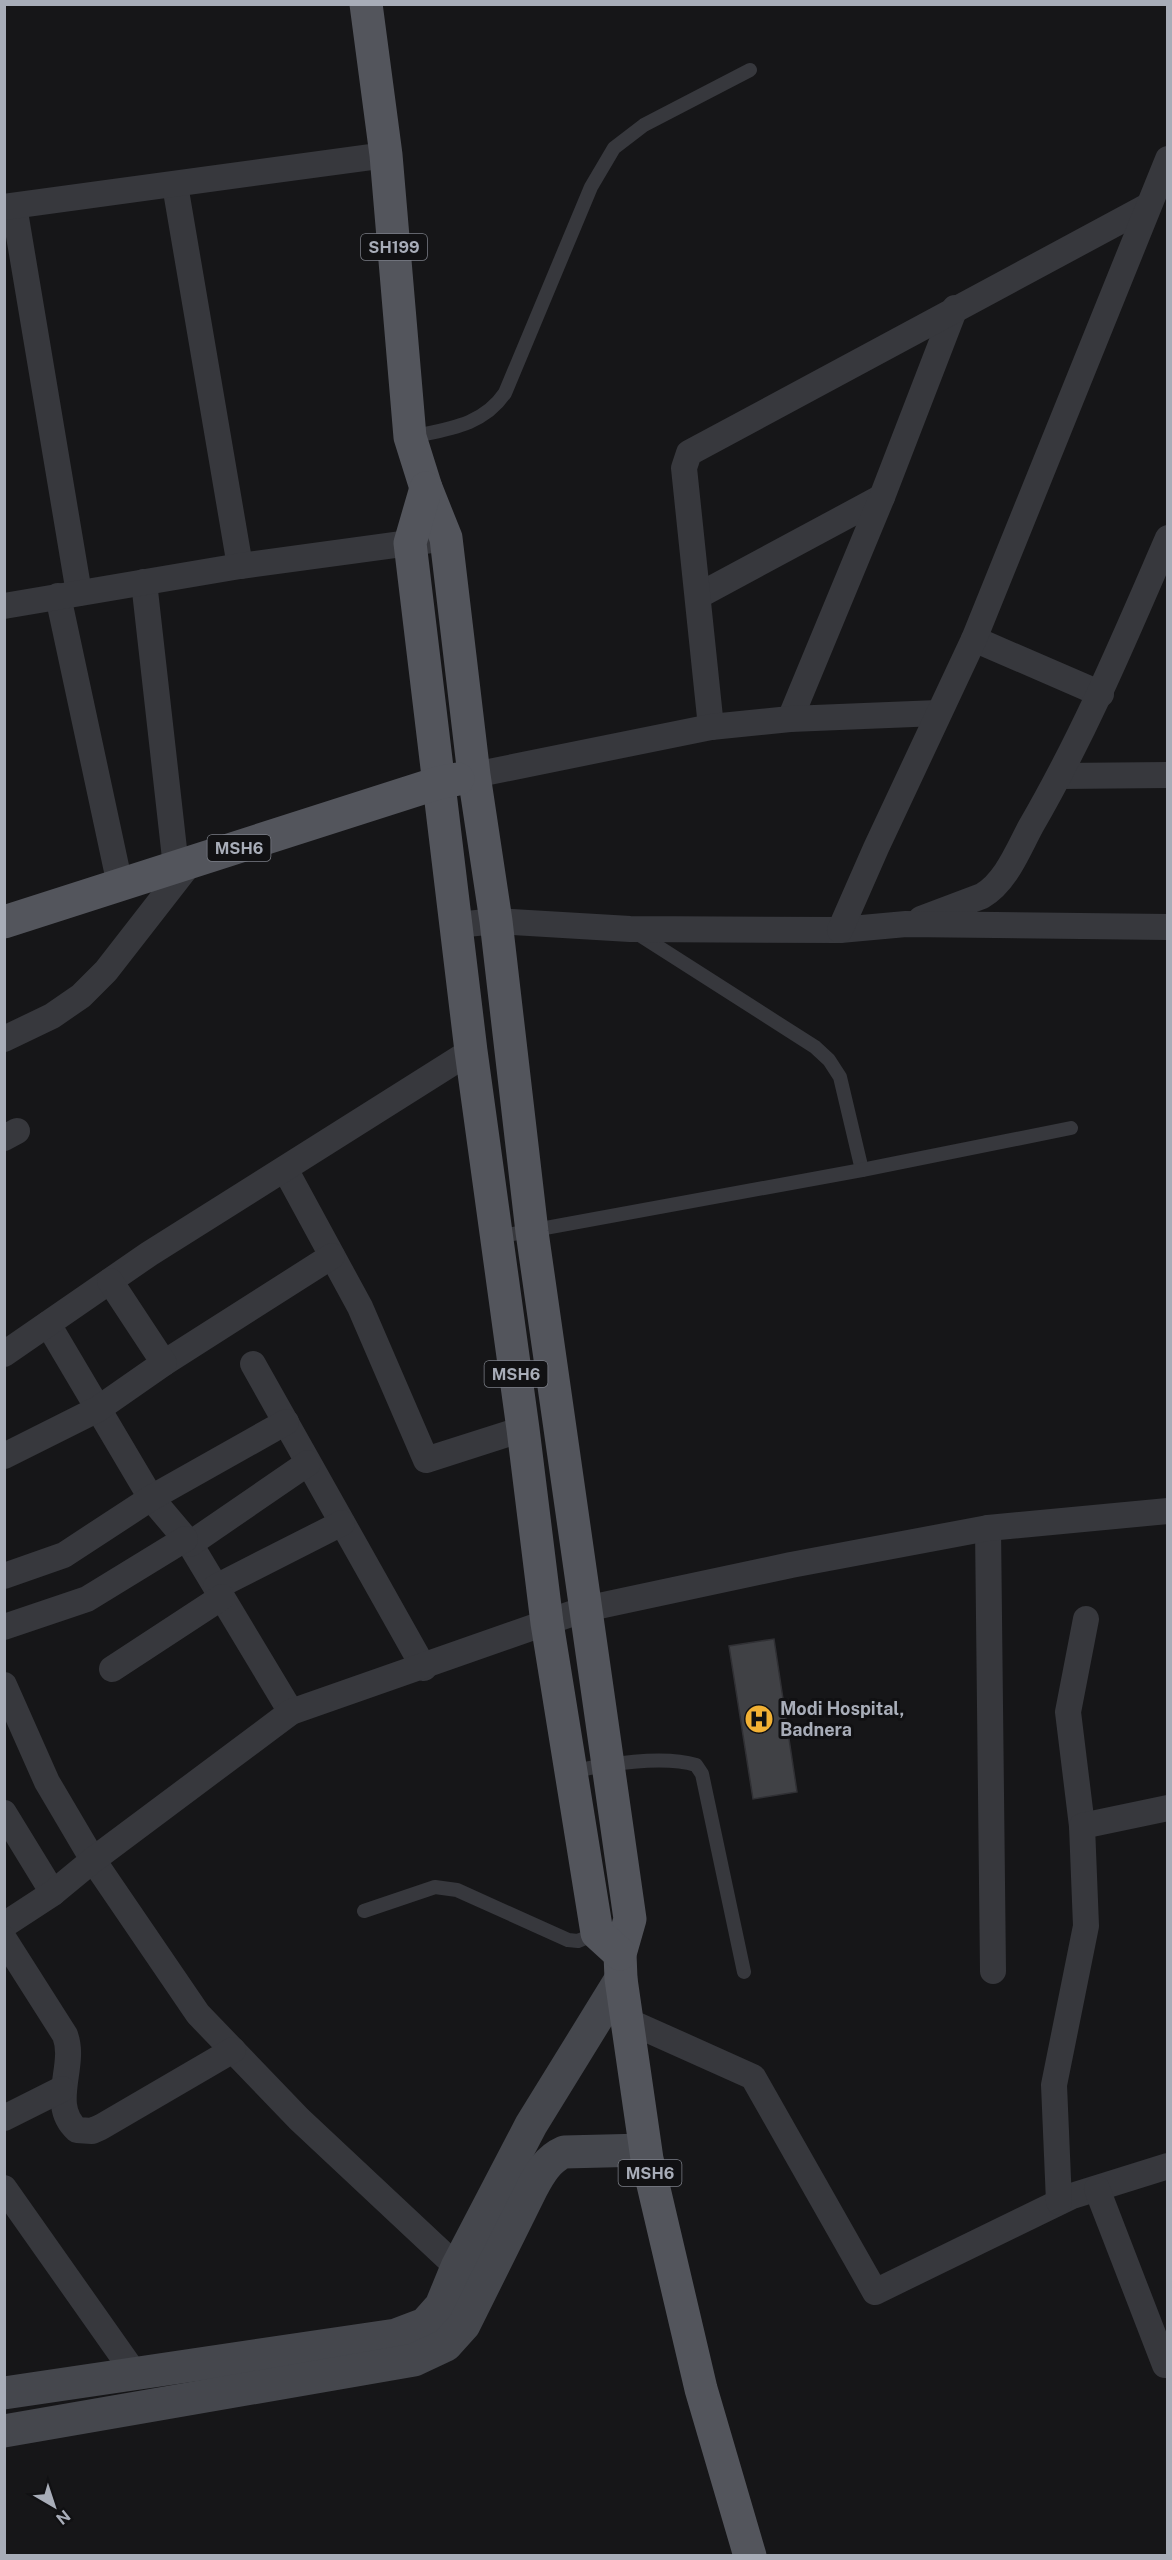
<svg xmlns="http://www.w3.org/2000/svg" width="1172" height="2560" font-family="'Public Sans',sans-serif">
<rect width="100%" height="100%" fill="#161618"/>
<polygon fill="#404145" stroke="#303034" stroke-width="1.5" points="774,1639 797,1792 753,1799 729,1646"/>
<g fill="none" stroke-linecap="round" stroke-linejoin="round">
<g stroke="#37383d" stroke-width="14">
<path d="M410 437C447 429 483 426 505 393L591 187 614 148 644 125 750 70"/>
<polyline points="635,932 815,1047 829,1060 840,1077 862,1170"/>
<polyline points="497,1237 862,1170 1071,1128"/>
<path d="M571 1772C605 1764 663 1755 696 1765L702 1774 744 1972"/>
<polyline points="364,1911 435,1887 457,1890 568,1940 578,1941 597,1933"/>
</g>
<g stroke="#37383d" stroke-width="26">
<polyline points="175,185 240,566"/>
<polyline points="14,206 79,593"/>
<polyline points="4,207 386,155"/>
<polyline points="144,582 176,867"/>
<polyline points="58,596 120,885"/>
<polyline points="698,596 882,497"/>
<polyline points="4,606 240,566 446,538"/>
<polyline points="974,639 1101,694"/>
<polyline points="790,719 882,497 955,308"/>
<polyline points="711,727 684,468 689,453 1148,206"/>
<polyline points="474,775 711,727 790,719 938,713"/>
<polyline points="1060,776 1168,775"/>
<path d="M921 919 982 896C1006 882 1018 850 1031 826 1085 733 1125 637 1168 538"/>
<polyline points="457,925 496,921 630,929 840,930 906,924 1168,927"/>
<polyline points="840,930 876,848 974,639 1168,159"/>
<polyline points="4,1039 52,1016 81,996 106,971 190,863"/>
<polyline points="4,1138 17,1131"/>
<polyline points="285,1169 360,1307 426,1460 523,1429"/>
<polyline points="48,1324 151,1498 190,1544 291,1712"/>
<polyline points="4,1354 149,1254 471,1051"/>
<polyline points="164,1363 332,1256"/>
<polyline points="253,1364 424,1668"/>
<polyline points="4,1456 98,1409 164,1363 110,1281"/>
<polyline points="988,1528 993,1971"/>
<polyline points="190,1544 308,1463"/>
<polyline points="4,1576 64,1555 151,1498 286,1422"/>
<polyline points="216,1587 342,1523"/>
<polyline points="4,1627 87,1599 185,1539"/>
<polyline points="112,1669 222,1597"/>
<polyline points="4,1685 47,1782 93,1860 198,2014 299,2119 457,2267"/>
<polyline points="4,1813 53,1893"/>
<polyline points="1082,1826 1068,1712 1086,1619"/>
<polyline points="4,1925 53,1893 93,1860 291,1712 585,1609 791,1565 988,1528 1168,1511"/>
<path d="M4 1939 65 2035C77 2066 48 2104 77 2130L92 2131 101 2127 233 2050"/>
<polyline points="628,2021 753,2077 875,2292 1072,2196 1168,2166"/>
<polyline points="4,2118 62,2089"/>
<polyline points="4,2188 135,2374"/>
<polyline points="1097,2189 1165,2365"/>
<polyline points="1059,2202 1054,2085 1086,1926 1082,1826 1168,1808"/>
</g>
<g stroke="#45474d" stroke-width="33">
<polyline points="4,2393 396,2335 425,2324 441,2306 457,2267 531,2125 621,1979"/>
<path d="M4 2431 414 2360 446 2345 464 2325 532 2188C540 2173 548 2159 564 2152L645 2150"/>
</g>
<g stroke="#53555c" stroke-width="33">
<polyline points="366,4 386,155 410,437 426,488 446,538 474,775 496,921 532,1232 630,1919 620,1954 621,1979 647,2159 701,2389 750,2556"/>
<polyline points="426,488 410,543 471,1051 523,1429 547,1623 597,1933 620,1954"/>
<polyline points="4,922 438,783 458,779"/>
</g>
</g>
<defs>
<g id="hospital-disc" transform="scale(1.5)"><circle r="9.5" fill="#f2b134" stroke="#111113"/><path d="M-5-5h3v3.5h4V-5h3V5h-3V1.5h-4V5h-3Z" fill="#111"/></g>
</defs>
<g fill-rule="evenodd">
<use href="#hospital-disc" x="759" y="1719"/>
</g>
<g text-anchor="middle" stroke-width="6" stroke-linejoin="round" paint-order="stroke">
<g fill="#111113" stroke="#7b7e86" stroke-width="1.5">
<rect x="361" y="234" width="66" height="26" rx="4.5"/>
<rect x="207.5" y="835" width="63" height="26" rx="4.5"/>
<rect x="484.5" y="1361" width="63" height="26" rx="4.5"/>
<rect x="618.5" y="2160" width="63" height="26" rx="4.5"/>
</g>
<g font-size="16" font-weight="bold" fill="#a8adb8">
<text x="394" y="253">SH199</text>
<text x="239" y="854">MSH6</text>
<text x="516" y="1380">MSH6</text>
<text x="650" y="2179">MSH6</text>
</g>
<g font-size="18" font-weight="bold" fill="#a8adb8" stroke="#111113" text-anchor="start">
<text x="780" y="1715">Modi Hospital,<tspan x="780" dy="21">Badnera</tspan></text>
</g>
</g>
<rect width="1172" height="2560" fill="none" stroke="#a8adb8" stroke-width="12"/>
<g transform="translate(54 2506) rotate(141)" stroke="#111113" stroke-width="4.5" paint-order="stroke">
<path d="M0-4.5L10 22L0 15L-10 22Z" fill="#a8adb8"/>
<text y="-9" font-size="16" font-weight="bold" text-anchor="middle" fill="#a8adb8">N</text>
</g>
</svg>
